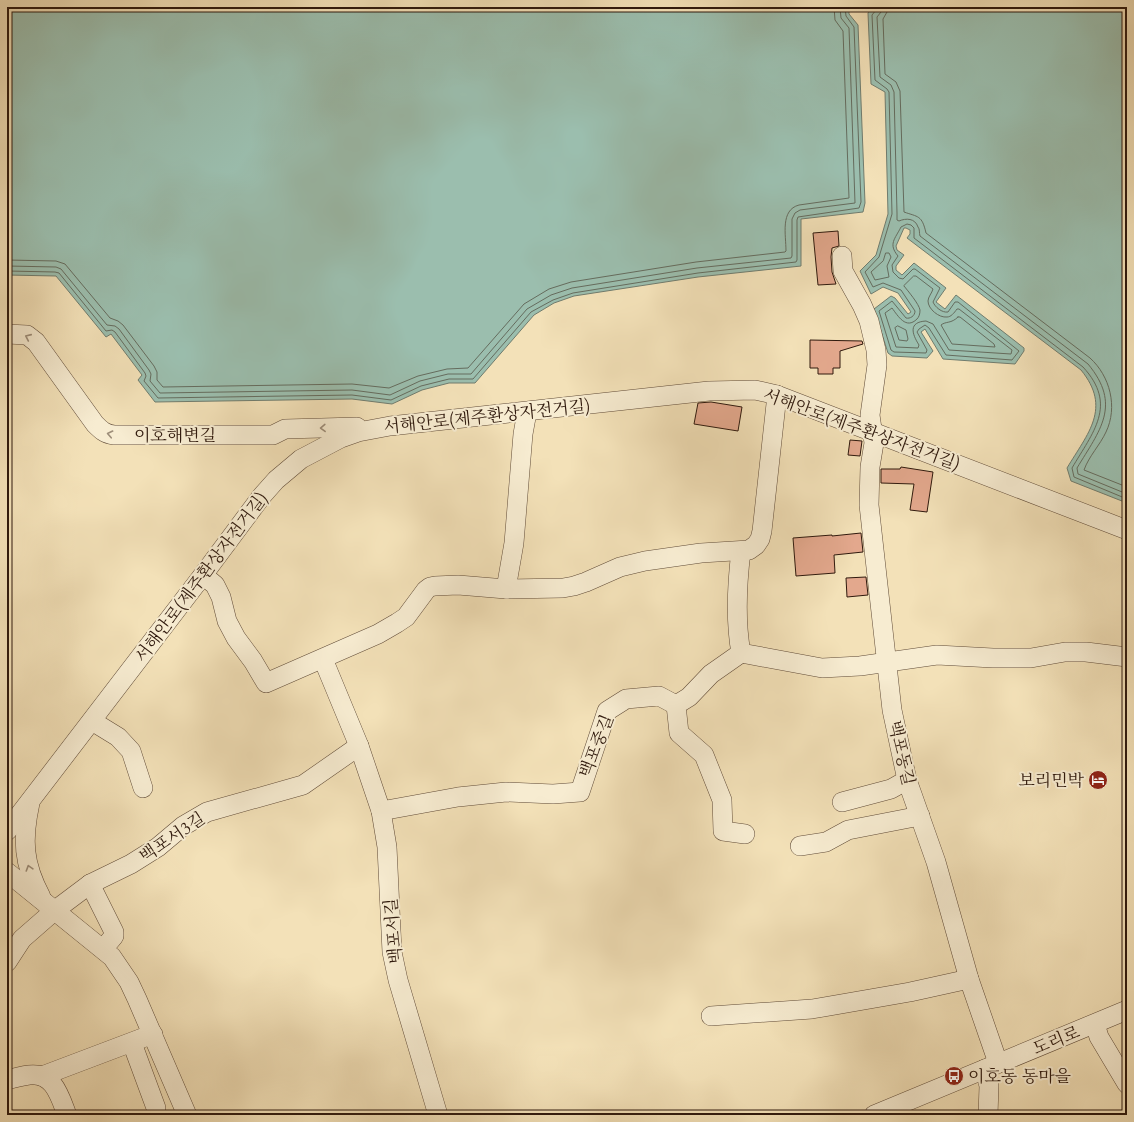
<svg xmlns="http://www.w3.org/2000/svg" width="1134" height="1122" font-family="Cardo,'Noto Serif KR',serif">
<rect width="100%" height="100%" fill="#f3e1b8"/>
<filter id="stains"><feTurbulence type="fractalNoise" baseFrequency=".005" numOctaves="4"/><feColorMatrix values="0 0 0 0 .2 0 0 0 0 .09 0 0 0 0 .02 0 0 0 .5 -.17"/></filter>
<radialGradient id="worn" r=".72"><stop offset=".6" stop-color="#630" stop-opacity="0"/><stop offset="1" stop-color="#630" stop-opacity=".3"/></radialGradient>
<g fill="#9bbeae" stroke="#707c6e">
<polygon points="7,7 849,7 849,14 858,25 865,203 863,212 801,219 801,266 698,277 574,296 554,303 534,315 475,383 449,383 422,390 392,404 352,399 155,402 138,380 142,375 111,334 106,337 56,276 7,275"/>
<path d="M872 7H1127V503L1071 481 1067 468C1088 433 1112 408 1081 370L907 238 910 234V230L906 228H904L896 246 897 250 904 255 896 266V270L902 275 914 263 946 288 936 302 945 309 956 295 1024 348V351L1015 364 943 359 925 329 921 332 933 351 927 358 892 356 888 353 874 309 891 296 895 298 908 314 911 312 898 293 883 287 871 294 860 271 876 255 888 214 885 92 871 84 868 13Z"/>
</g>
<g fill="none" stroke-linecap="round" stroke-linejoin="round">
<g stroke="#656c5e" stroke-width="1">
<path d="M876 7V10L872 15 875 80 887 89 889 92 892 214 879 257 865 272 873 287 883 283 901 290 915 311C915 316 910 319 906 318L892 301 879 311 891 350 894 352 926 353 927 350 917 332 919 329 925 325 929 328 946 355 1012 360 1019 351 958 302H955L948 312C942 313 935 307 933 302L940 288 915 269H913L903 279 899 278 893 272 892 265 898 256C888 244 895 239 901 227L907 224 911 225 914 228V238L1083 367C1118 405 1093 432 1072 468L1074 477 1127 499"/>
<path d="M881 7V12L877 17 880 77 891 85 894 92 897 213V220L899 221C906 218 915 218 918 227 920 229 919 233 920 236L1088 364C1122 405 1100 430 1077 468L1078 474 1127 494"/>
<path d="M887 7V12L883 19 885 74 896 82 900 91 904 212C918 217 922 215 926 233L1090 358C1110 376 1118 407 1106 432 1100 445 1089 456 1084 470L1127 487"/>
<polygon points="886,253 889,253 891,257 887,266 889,277 875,280 871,272 883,261"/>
<path d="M7 260 56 261 65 264 110 318 118 321 123 325 154 366 157 372V380L163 387 352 384 389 388 418 376 447 369 468 368 524 304 549 289 571 282 696 262 785 252 786 251C786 235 780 210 799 205L849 198 843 31 835 20 834 7"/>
<polyline points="7,266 56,267 61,269 107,325 115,326 119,329 149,370 151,374 150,381 160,393 352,390 390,395 420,381 448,374 471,374 527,309 551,295 572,288 697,268 791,258 792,256 792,219 795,213 800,210 855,203 849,28 841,18 840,7"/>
<polyline points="7,271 55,272 59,273 106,331 112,330 115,332 145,373 146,376 144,381 158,398 352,395 391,400 421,386 449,379 473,379 531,312 553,300 573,293 698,273 796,262 797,260 797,220 798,217 859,208 861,202 854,27 846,16 845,7"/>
<path d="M914 276H916L933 289C932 293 928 297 928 301 928 309 939 318 947 317 951 317 954 313 957 309H959L1012 350 1011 354 949 350 933 324 926 321C908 322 912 334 919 345L918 348 896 347 885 313 892 308C898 316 906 330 917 319 919 317 920 314 920 310 919 304 908 291 904 286Z"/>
<path d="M958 317H960L994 344 995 347 952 344 941 325C946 321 951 324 958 317Z"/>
<polygon points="898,326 906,330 908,339 907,341 899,340 895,328"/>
</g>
</g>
<g fill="#e3a88d" stroke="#2f190d">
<polygon points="838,231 839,246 832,248 831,257 832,272 836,284 818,285 813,233"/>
<polygon points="810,340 862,341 863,344 840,351 840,368 833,368 833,374 818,374 818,368 810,368"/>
<polygon points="711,402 742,407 738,431 694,424 698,403"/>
<polygon points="850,440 862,441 860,456 848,455"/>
<polygon points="901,467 933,472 927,512 910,510 914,484 881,483 881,469 900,469"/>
<polygon points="861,533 863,552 834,555 835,573 796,576 793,538 832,535 832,536"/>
<polygon points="866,577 868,595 847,597 846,578"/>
</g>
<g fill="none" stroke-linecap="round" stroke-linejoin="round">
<g stroke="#604b38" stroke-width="20">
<g id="minor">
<polyline points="842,256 843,271 862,305 869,321 876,350 877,365 870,415 874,443 870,467 869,505 892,710 907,780 936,862 969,979 998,1063"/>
<path d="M7 334 27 335 36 342 95 424C101 430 105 434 114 435H273L285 429 357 427"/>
<polyline points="203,575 215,585 221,597 227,621 236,638 253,661 266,683 378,634 397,623 406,617 426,590 430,587 435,586 458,585 506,589 563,588 574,586 586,582 620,567 645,561 701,553 749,550 756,545 760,539 762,531 777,395"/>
<polyline points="506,589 514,543 523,434 527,412"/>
<polyline points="741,653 822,668 860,666 937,655 993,658 1031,658 1065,652 1086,652 1127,657"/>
<polyline points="323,659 359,746 381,811 387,847 392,952 398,980 438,1115"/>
<polyline points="676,705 679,733 704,755 722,800 723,831 745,834"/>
<polyline points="92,721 118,737 131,751 143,788"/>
<polyline points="842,802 891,789 907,780"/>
<path d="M30 803C22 840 23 863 41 897"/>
<path d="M381 811 458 797 506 792 553 794 580 792 607 711 626 699 659 696 676 705 689 697 711 674 741 653C735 620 737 584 741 551"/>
<polyline points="7,831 203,575 261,497 276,480 301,459 341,438 358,432 390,426 709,391 755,390 777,395 1127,530"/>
<polyline points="800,846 826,842 848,830 920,816"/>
<polyline points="7,872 112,957 129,982 137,999 187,1115"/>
<polyline points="90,884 114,932 114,936 103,949"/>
<polyline points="7,962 22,939 54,911 90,884 131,864 158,847 183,826 207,812 303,785 359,746"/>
<polyline points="711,1016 812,1009 910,992 969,979"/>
<polyline points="1095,1024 1099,1037 1127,1084"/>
<polyline points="132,1043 156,1108"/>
<polyline points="985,1069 989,1086 988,1115"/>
<polyline points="42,1076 153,1034"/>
<path d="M7 1080C14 1078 22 1076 29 1075 54 1072 60 1097 67 1115"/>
<polyline points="874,1115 1127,1010"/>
</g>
</g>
<use href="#minor" stroke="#f7ecd1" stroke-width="19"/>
</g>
<defs><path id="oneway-chevron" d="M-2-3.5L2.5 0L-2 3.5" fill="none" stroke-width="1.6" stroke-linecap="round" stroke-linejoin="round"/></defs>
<g stroke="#9d8d79">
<use href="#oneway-chevron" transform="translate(28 337) rotate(-156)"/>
<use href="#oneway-chevron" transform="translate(323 428) rotate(178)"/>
<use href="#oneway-chevron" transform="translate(110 434) rotate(-168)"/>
<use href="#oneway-chevron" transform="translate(29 868) rotate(-107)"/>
</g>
<defs>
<g id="hotel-disc" transform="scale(1)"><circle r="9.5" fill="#8f2418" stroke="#f7ecd1"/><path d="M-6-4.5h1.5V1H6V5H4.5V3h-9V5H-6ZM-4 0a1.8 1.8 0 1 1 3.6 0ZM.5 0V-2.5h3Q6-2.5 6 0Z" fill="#fff"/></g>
<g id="bus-disc" transform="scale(1)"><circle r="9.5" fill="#8f2418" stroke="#f7ecd1"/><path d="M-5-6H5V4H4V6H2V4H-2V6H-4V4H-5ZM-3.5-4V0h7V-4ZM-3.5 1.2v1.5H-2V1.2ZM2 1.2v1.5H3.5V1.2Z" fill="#fff"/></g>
</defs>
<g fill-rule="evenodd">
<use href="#hotel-disc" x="1098" y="780"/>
<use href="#bus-disc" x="954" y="1076"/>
</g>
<g text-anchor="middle" stroke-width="4" stroke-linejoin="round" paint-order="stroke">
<g font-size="17" fill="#2f190d" stroke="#f7ecd1">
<text transform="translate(487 416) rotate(-6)" y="6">서해안로(제주환상자전거길)</text>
<text transform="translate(862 429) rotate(20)" y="6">서해안로(제주환상자전거길)</text>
<text x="175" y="441">이호해변길</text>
<text transform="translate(201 577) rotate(-53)" y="6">서해안로(제주환상자전거길)</text>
<text transform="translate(596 746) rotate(-69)" y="6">백포중길</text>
<text transform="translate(902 753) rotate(77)" y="6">백포동길</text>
<text transform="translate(172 837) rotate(-34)" y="6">백포서3길</text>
<text transform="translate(393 931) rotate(-95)" y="6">백포서길</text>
<text transform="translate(1056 1040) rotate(-22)" y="6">도리로</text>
</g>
<g font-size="17" fill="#2f190d" stroke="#f7ecd1" text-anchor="end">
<text x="1084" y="786">보리민박</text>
<text x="968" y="1082" text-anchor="start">이호동 동마을</text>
</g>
</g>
<rect width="1134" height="1122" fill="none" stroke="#f3e1b8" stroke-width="24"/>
<rect x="8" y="8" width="1118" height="1106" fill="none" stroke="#2f190d" stroke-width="2"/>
<rect x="12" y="12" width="1110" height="1098" fill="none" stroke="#2f190d"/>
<rect width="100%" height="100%" filter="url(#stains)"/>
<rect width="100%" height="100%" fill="url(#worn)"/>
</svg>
